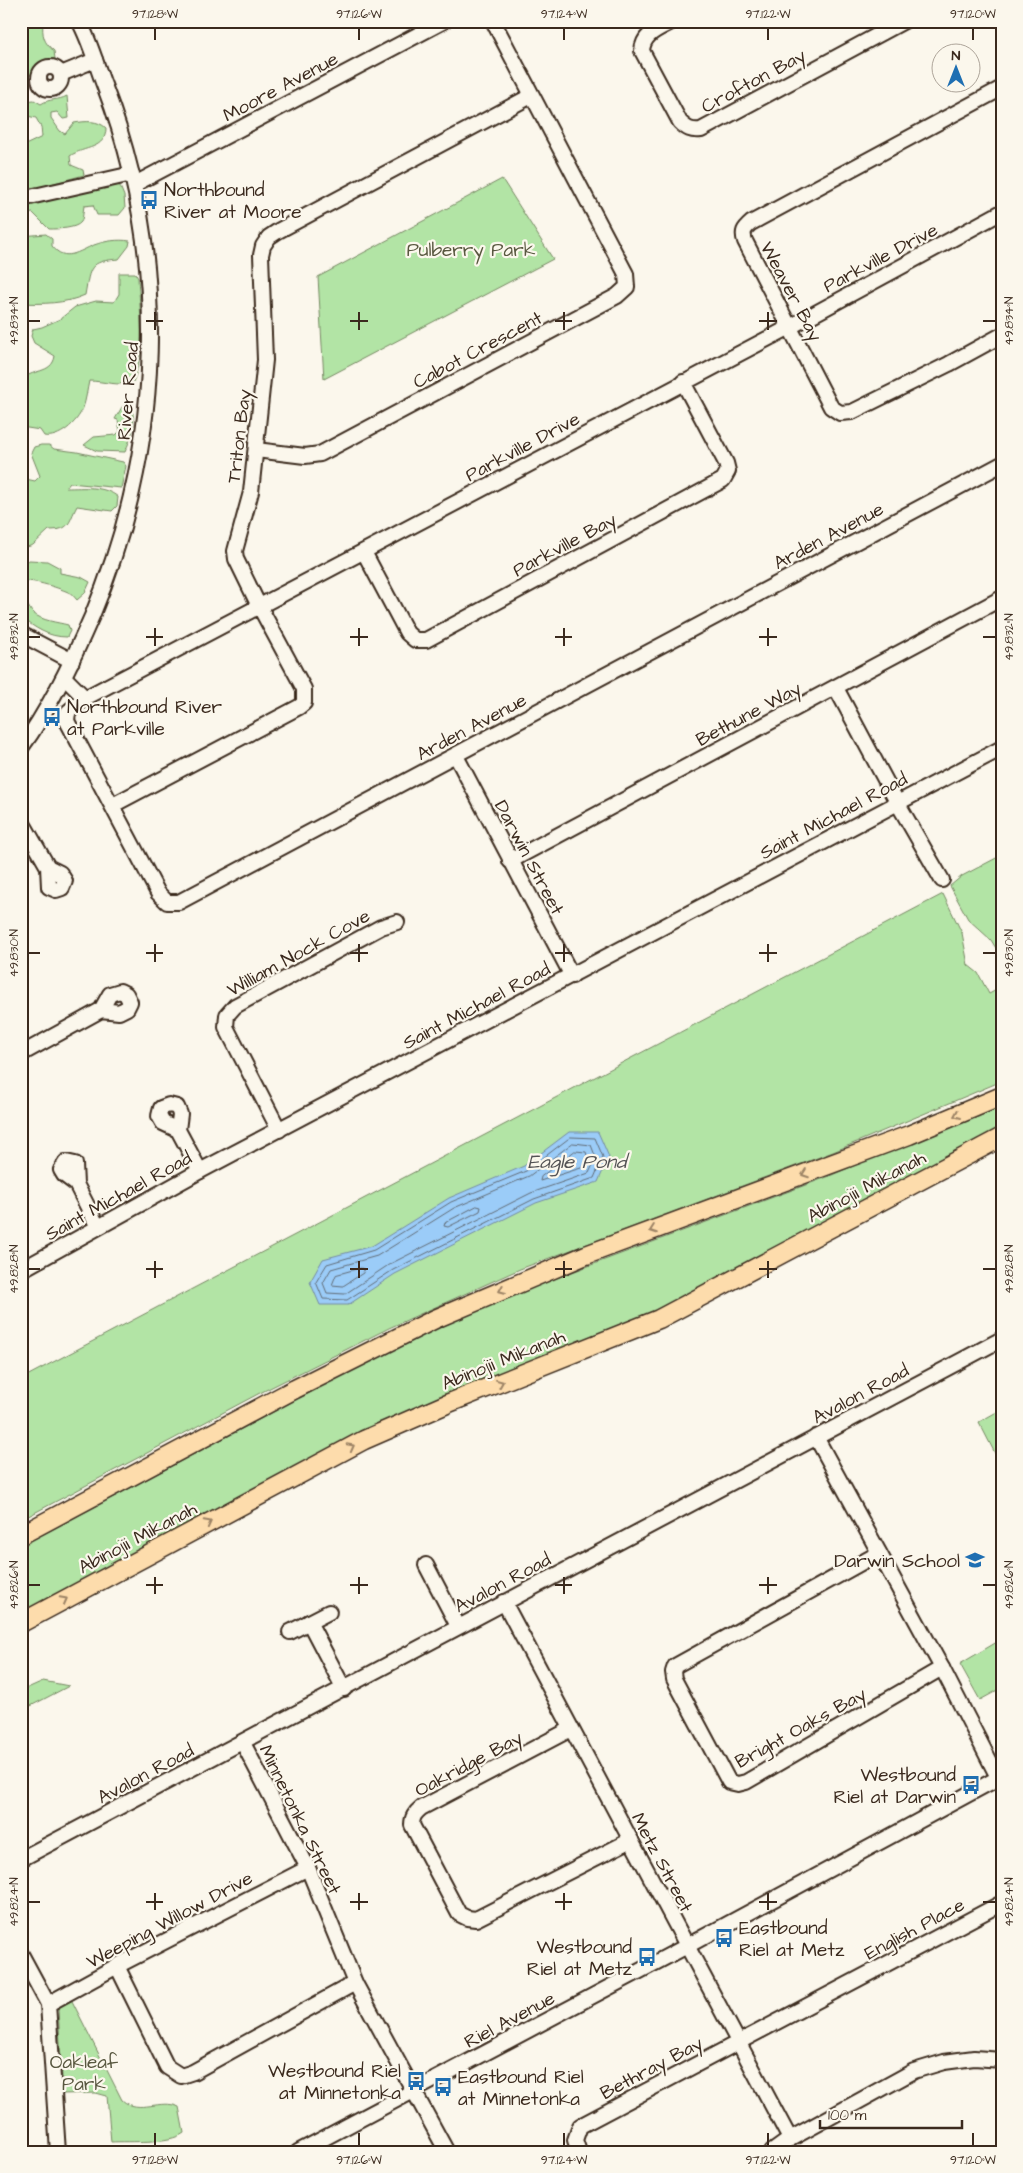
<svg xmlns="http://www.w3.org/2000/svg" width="1023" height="2173" font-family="'Architects Daughter',sans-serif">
<rect width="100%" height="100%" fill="#fbf7ec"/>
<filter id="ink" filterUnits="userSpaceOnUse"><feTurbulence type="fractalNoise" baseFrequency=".02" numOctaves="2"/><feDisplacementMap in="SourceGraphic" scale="10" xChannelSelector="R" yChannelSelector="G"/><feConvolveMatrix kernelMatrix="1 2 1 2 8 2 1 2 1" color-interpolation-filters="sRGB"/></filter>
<g filter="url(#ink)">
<g fill="#b2e4a5" stroke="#768762">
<path d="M21 21H43C42 35 43 42 54 51L55 59C49 64 29 78 21 78Z"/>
<path d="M67 96 69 118 63 119 57 112 51 113V118L60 131 65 134 74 123C86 121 98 120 106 128 106 150 84 146 70 156L71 165 83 170 84 175 21 192V147L42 137 41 127 36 118 23 115 21 106 25 101 34 100 41 104C50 98 58 101 67 96Z"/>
<polygon points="502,179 553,259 324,379 318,277"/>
<path d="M119 184 124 196 125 208 119 215H97L93 205 84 206C83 211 83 219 81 222 76 229 57 229 49 229L33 213 21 215V207L31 205 51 197Z"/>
<path d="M46 234 52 239V246C65 263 79 251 94 245 105 241 118 239 130 241L129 246 119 259C89 261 90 267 85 295 65 304 42 304 21 303V236Z"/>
<path d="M119 273H135L138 278C140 311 146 351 133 382 119 387 104 381 89 381 87 390 86 400 83 408 77 423 59 439 44 436L40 430 21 427V381C31 368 52 375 55 356L34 343 31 336 33 329 42 327 60 319 75 307 96 301 114 302 119 294Z"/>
<path d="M130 406C138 421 131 438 125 452L97 451 84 445 94 437 116 435 120 431 118 420 115 419 122 407Z"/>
<path d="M41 445H49L54 449 77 452 123 462 126 466 121 488 70 483 66 488C84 488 103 485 118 497L117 506 112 511 77 506C68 523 71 530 49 530L33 545 21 549V478L35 481 40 476 31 453 34 447Z"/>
<path d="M29 560 47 561 60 568V573L81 577 90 582 85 593 77 600C74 597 72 593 68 592 59 588 28 578 21 582V567Z"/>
<path d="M21 597C27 601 28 608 33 613 42 621 57 622 68 625L70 631 67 637C48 637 35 628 21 617Z"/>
<polygon points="1002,855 1002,958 991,940 968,919 950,886 962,876"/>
<polygon points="943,894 962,933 968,965 978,973 989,994 1002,987 1002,1081 833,1152 520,1269 389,1328 258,1394 21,1520 21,1379"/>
<polygon points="1002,1104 1002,1132 658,1314 539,1364 21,1616 21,1546 396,1347 524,1290 827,1177"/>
<polygon points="1002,1409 1002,1467 979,1422"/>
<polygon points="1002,1639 1002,1688 980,1700 960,1664"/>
<polygon points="43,1681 69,1686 21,1711 21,1691"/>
<path d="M71 1999 122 2100C139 2115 161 2098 179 2107L184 2133C169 2144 130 2141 111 2142L107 2096 96 2093 63 2094 58 2009 61 2004Z"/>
</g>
<polygon fill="#9bccf8" stroke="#758ba1" points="569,1132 598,1132 609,1157 598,1182 536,1203 395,1274 348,1305 320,1305 310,1282 323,1259 372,1246 449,1198 524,1166"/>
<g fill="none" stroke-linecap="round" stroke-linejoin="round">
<g stroke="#616b75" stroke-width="1">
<polygon points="571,1137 595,1138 603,1157 594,1178 534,1199 393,1270 347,1300 323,1299 316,1282 327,1264 374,1250 451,1202 526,1171"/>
<polygon points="573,1143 591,1145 596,1158 589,1173 531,1193 390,1264 345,1294 327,1293 323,1283 331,1269 377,1256 454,1208 529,1176"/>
<polygon points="575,1151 586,1152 588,1158 584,1167 540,1181 541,1177"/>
<polygon points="477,1206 481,1207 480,1211 448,1227 444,1226 445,1223"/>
<polygon points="361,1268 364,1269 363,1273 343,1286 332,1285 336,1275"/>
</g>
<g stroke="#3b2a1e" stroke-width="18">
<g id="minor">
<path d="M673 21C659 29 643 33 642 51L680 122C687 129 691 131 701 130L904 21"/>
<circle cx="50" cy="78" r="11"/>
<polyline points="61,74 95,60"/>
<path d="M1002 88 751 223C744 229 742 232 745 241L831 407 840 413 852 412 949 364 1002 335"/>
<polyline points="135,184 444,21"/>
<polyline points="21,199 132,174"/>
<polyline points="256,450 305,456 320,454 617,296 627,287 626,274 493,21"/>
<polyline points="364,552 407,633 415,640 426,640 723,480 728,471 726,463 683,382"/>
<polyline points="21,634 72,661"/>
<polyline points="64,677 85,698 790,327 1002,212"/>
<polyline points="836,688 897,802 942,880"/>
<polyline points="85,698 68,712 67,721 158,893 167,902 179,902 1002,464"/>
<path d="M21 748C50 708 72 662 92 616 163 446 171 259 104 85 96 64 90 41 79 21"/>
<polyline points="456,756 572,976"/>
<polyline points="113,805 299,707 304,703 304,689 256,600 236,559 235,551 251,492 265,360 261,255 263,246 269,237 278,231 531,96"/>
<polyline points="21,820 48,867 49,887 56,890 62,888 65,881 60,873 48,867"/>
<polyline points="510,861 1002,598"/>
<polyline points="21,1054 101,1010 110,994 120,991 126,994 130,1002 127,1008 119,1012 101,1010"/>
<polyline points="178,1130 163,1123 159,1116 161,1108 169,1105 177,1107 180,1114 178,1130 200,1171"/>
<polyline points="279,1130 226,1027 227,1015 235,1006 381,927 397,922"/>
<polyline points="76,1184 64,1175 61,1170 66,1162 75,1164 76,1184 98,1227"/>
<polyline points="21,1270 200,1171 1002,748"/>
<polyline points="816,1437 942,1668 1002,1785"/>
<polyline points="879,1553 675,1666 673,1672 674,1679 729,1782 738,1784 746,1782 942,1668"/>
<polyline points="426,1565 458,1626"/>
<polyline points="504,1602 790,2139"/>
<polyline points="309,1622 344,1689"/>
<polyline points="290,1632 329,1612"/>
<path d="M571 1729 421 1808C415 1813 412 1817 412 1825L459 1914 467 1918 476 1919 631 1840"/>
<polyline points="243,1743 308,1868 355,1983 447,2152"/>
<polyline points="21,1859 1002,1339"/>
<polyline points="21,1954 48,2004 58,2152"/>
<polyline points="117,1966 167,2067 181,2076 193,2072 355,1983"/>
<polyline points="48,2004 117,1966 308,1868"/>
<polyline points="298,2152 687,1946 1002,1776"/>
<polyline points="579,2152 575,2140 580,2126 1002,1903"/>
<polyline points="772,2152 790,2139 914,2071 944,2062 974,2058 1002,2060"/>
</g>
</g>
<g stroke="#3b2a1e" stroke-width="21">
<g id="major">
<polyline points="21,1535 295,1389 435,1319 586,1255 909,1135 1002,1096"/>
<polyline points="21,1623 364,1440 449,1403 659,1319 1002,1137"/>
</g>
</g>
<use href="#minor" stroke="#fbf7ec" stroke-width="14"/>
<use href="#major" stroke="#fddcac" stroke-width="18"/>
</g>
<defs><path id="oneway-chevron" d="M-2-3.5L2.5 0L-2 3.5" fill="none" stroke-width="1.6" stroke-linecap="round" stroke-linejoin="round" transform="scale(1.25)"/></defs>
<g stroke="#9c8365">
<use href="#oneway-chevron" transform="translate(957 1115) rotate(157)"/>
<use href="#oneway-chevron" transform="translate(805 1174) rotate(160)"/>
<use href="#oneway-chevron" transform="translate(653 1230) rotate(160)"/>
<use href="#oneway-chevron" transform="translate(502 1290) rotate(157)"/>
<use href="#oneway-chevron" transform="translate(500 1383) rotate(-22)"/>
<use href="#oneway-chevron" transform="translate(351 1447) rotate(-28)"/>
<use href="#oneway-chevron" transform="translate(208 1523) rotate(-28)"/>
<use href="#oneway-chevron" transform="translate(64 1600) rotate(-28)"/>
</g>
</g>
<path fill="none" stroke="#3b2a1e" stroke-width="2" d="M155 28V40M359 28V40M564 28V40M768 28V40M973 28V40M155 312V330M359 312V330M564 312V330M768 312V330M28 321H40M146 321H163M350 321H368M555 321H572M759 321H777M983 321H996M155 628V646M359 628V646M564 628V646M768 628V646M28 637H40M146 637H163M350 637H368M555 637H572M759 637H777M983 637H996M155 944V962M359 944V962M564 944V962M768 944V962M28 953H40M146 953H163M350 953H368M555 953H572M759 953H777M983 953H996M155 1261V1278M359 1261V1278M564 1261V1278M768 1261V1278M28 1269H40M146 1269H163M350 1269H368M555 1269H572M759 1269H777M983 1269H996M155 1577V1594M359 1577V1594M564 1577V1594M768 1577V1594M28 1585H40M146 1585H163M350 1585H368M555 1585H572M759 1585H777M983 1585H996M155 1893V1910M359 1893V1910M564 1893V1910M768 1893V1910M28 1902H40M146 1902H163M350 1902H368M555 1902H572M759 1902H777M983 1902H996M155 2133V2146M359 2133V2146M564 2133V2146M768 2133V2146M973 2133V2146"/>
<defs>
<g id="bus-bare" transform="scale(1.5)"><path d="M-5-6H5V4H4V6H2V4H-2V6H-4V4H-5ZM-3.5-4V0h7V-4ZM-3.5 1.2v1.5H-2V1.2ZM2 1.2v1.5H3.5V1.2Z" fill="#1f6fb2" stroke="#fbf7ec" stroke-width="2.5" paint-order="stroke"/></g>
<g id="school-bare" transform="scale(1.5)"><path d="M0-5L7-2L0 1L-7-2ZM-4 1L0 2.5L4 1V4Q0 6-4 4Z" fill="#1f6fb2" stroke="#fbf7ec" stroke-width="2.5" paint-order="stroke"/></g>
</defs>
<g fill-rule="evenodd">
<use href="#bus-bare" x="149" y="200"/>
<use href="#bus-bare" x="52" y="717"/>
<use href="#school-bare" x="975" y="1560"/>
<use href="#bus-bare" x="971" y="1785"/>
<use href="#bus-bare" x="724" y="1938"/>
<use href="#bus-bare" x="647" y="1957"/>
<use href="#bus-bare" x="416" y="2081"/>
<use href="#bus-bare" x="443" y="2087"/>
</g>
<g text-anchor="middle" stroke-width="4.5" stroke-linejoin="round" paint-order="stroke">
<g font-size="19" fill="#3b2a1e" stroke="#fbf7ec">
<text transform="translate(753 80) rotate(-28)" y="7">Crofton Bay</text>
<text transform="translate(280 86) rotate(-28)" y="7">Moore Avenue</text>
<text transform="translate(880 257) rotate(-28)" y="7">Parkville Drive</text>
<text transform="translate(792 291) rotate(62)" y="7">Weaver Bay</text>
<text transform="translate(477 349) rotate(-28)" y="7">Cabot Crescent</text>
<text transform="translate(127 391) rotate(-85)" y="7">River Road</text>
<text transform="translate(238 436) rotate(-83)" y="7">Triton Bay</text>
<text transform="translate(522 446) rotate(-28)" y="7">Parkville Drive</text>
<text transform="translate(828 535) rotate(-28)" y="7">Arden Avenue</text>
<text transform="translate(564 544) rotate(-28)" y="7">Parkville Bay</text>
<text transform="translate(748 713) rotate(-28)" y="7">Bethune Way</text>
<text transform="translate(471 726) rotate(-28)" y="7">Arden Avenue</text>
<text transform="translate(833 815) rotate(-28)" y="7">Saint Michael Road</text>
<text transform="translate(530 857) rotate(62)" y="7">Darwin Street</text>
<text transform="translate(298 952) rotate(-29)" y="7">William Nock Cove</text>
<text transform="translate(476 1005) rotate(-28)" y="7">Saint Michael Road</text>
<text transform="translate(866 1186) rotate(-28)" y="7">Abinojii Mikanah</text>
<text transform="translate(118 1195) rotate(-29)" y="7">Saint Michael Road</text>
<text transform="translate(503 1359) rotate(-22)" y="7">Abinojii Mikanah</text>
<text transform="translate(860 1393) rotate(-28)" y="7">Avalon Road</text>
<text transform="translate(137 1537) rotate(-28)" y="7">Abinojii Mikanah</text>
<text transform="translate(502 1582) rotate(-28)" y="7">Avalon Road</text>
<text transform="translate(800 1727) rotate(-29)" y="7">Bright Oaks Bay</text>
<text transform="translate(468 1763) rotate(-28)" y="7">Oakridge Bay</text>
<text transform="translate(145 1773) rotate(-28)" y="7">Avalon Road</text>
<text transform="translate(301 1819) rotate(64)" y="7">Minnetonka Street</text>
<text transform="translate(663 1862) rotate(62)" y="7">Metz Street</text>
<text transform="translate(169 1919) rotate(-28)" y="7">Weeping Willow Drive</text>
<text transform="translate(914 1928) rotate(-28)" y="7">English Place</text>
<text transform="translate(509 2019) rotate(-28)" y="7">Riel Avenue</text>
<text transform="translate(651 2067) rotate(-28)" y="7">Bethray Bay</text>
</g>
<g font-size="19" fill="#3b2a1e" stroke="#fbf7ec" text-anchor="start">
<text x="164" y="196">Northbound<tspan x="164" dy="22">River at Moore</tspan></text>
<text x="67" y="713">Northbound River<tspan x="67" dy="22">at Parkville</tspan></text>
<text x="960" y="1567" text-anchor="end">Darwin School</text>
<text x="956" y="1781" text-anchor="end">Westbound<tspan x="956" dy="22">Riel at Darwin</tspan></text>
<text x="739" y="1934">Eastbound<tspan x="739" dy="22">Riel at Metz</tspan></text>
<text x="632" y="1953" text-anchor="end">Westbound<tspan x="632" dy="22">Riel at Metz</tspan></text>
<text x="401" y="2077" text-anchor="end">Westbound Riel<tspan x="401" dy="22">at Minnetonka</tspan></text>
<text x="458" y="2083">Eastbound Riel<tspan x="458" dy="22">at Minnetonka</tspan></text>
</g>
<g font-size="19" fill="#595840" stroke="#fbf7ec">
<text x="471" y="256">Pulberry Park</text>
<text x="84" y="2068">Oakleaf<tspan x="84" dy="22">Park</tspan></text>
</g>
<g font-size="20" font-style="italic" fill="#535254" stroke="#fbf7ec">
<text x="577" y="1168">Eagle Pond</text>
</g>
</g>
<rect width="1023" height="2173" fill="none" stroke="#fbf7ec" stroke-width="55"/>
<g transform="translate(956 68)"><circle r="24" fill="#fbf7ec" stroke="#aea59a"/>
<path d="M0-4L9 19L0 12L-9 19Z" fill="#1f6fb2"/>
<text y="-8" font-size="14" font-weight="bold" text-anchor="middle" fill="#3b2a1e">N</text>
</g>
<path d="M820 2120v8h142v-8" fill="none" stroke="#3b2a1e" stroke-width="2.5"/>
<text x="828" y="2120" font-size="15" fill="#3b2a1e" stroke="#fbf7ec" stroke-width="4" paint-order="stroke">100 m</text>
<rect x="28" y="28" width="968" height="2118" fill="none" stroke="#3b2a1e" stroke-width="2"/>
<g font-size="12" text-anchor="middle" fill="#3b2a1e">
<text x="155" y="18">97.128°W</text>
<text x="359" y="18">97.126°W</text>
<text x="564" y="18">97.124°W</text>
<text x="768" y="18">97.122°W</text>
<text x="973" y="18">97.120°W</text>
<text transform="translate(14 321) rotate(-90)" y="4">49.834°N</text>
<text transform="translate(1009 321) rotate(-90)" y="4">49.834°N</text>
<text transform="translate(14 637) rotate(-90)" y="4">49.832°N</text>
<text transform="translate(1009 637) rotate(-90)" y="4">49.832°N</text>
<text transform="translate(14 953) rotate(-90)" y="4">49.830°N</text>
<text transform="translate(1009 953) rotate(-90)" y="4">49.830°N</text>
<text transform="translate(14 1269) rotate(-90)" y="4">49.828°N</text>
<text transform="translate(1009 1269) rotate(-90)" y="4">49.828°N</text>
<text transform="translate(14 1585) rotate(-90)" y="4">49.826°N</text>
<text transform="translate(1009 1585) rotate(-90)" y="4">49.826°N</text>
<text transform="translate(14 1902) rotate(-90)" y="4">49.824°N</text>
<text transform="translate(1009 1902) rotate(-90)" y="4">49.824°N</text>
<text x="155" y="2164">97.128°W</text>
<text x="359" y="2164">97.126°W</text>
<text x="564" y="2164">97.124°W</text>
<text x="768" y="2164">97.122°W</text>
<text x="973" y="2164">97.120°W</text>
</g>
</svg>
